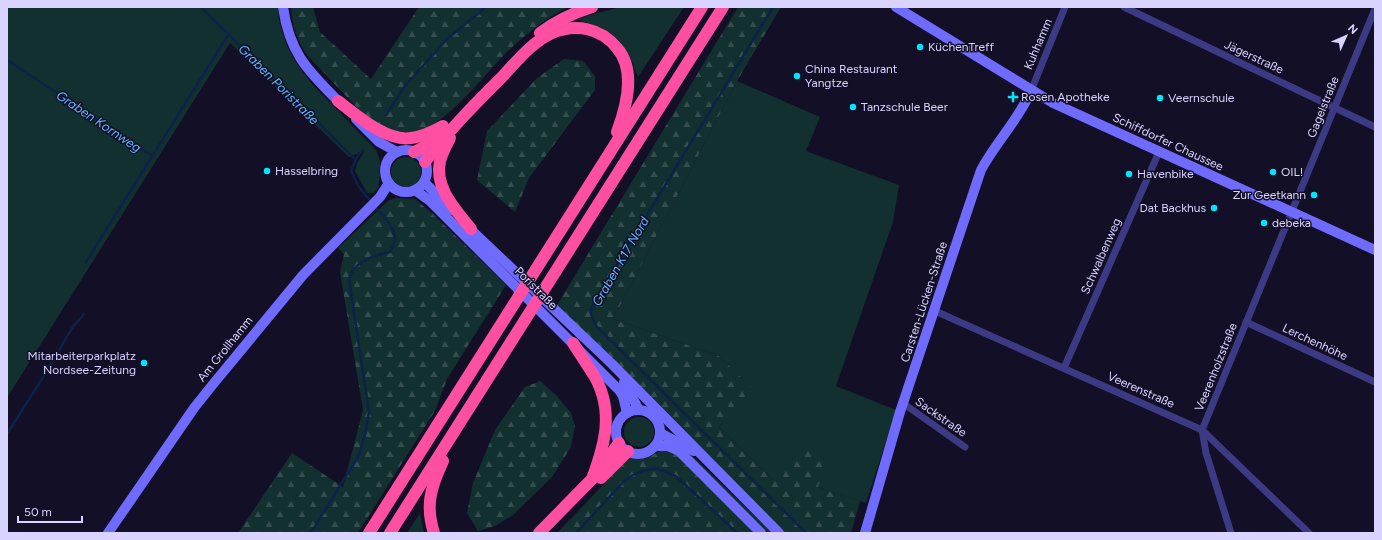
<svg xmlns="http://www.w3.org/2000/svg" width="1382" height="540" font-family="Figtree,sans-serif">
<defs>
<pattern id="forest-firs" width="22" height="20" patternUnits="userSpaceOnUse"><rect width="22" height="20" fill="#12302f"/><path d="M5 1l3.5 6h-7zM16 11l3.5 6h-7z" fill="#344d4e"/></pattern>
</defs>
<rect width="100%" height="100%" fill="#130f26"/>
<g fill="#12302f">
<polygon points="7,7 278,7 279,20 286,44 296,63 313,85 376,150 380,161 379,187 374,193 367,193 355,171 357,163 364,152 362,150 357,154 349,157 230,43 7,398"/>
<path d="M620 7H684L638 77C625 41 614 28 576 20L587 16Z"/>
<polygon points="737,81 820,117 806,151 899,185 893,222 836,386 896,410 866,503 818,487 773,480 719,427 753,390 719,356 613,319"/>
<circle cx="406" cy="172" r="15"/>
<circle cx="639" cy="432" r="15"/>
<polygon points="672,443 686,451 697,460 772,533 768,533"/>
<polygon points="420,513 424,533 407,533"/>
</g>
<g fill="url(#forest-firs)">
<path d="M291 7H313L320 32 371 79 419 7H569C547 17 528 33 510 49 488 70 447 125 418 131 401 135 387 129 373 120 362 114 353 103 344 94 332 81 320 69 308 56 297 42 292 25 291 7Z"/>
<polygon points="738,7 781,7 737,81 613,319 719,356 754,390 719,427 773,480 805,445 827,462 818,487 860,501 851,533 784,533 557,305"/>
<polygon points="564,59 583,61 595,76 595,90 529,178 515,212 477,180 487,131 537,78"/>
<polygon points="395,198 415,199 433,214 506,285 447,379 435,411 358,533 238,533 292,453 343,487 363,410 340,272 344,254 338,248 388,201"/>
<polygon points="540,381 556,395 571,413 575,426 571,447 552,477 513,515 495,526 478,531 467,513 473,483 495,430 525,387"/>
<polygon points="660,451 668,451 676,455 754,533 557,533 610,478 616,468 629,458 645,459"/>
</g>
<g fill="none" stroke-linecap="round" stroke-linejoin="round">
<g stroke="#0c2248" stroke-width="2.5">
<polyline points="201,7 356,160"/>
<path d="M773 7 598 296C590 310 588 310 596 326L806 533"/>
<polyline points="7,60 153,156"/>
<polyline points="386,115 405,86 447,39 486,7"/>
<polyline points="363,150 357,157 351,171 359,187 372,203"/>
<polyline points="86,262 228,35"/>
<polyline points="7,434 45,374 72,328 84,314"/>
<path d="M311 533 359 455 365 435 369 412 350 286C350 283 349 279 350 276 354 262 377 254 390 252 403 233 387 220 375 207"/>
<path d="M576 533 625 480C645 467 656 465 677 477L737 533"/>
</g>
<g stroke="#3d3a85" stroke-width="7">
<polyline points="1124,7 1375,127"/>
<polyline points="1031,91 1065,7"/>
<polyline points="935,311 1202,430 1309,533"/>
<polyline points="1246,322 1375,382"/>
<polyline points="1064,368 1159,152"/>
<polyline points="904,404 965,447"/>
<polyline points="1231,533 1206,453 1202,430 1375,9"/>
</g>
<g stroke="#6f6bff" stroke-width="10">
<path d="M283 7C290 57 311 73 344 107"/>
<polyline points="896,7 1053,103 1375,250"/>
<polyline points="356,119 379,142 397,152"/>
<circle cx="406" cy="171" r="21"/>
<polyline points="424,182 452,210"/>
<polyline points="415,190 430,201 619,390 623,396 627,413"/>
<polyline points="466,225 612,364 779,533"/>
<polyline points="624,382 639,410"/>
<circle cx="638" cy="432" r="22"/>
<polyline points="660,433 694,451"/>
<polyline points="655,446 668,446 679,451 761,533"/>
<polyline points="108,533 194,408 214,383 303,275 380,197 389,183"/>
<path d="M865 533 900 412 981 170C996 142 1019 119 1031 91"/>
</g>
<g stroke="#ff4fa3" stroke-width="12">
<path d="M540 33C556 21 573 13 592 7"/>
<path d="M338 101C357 115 386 142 411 138 421 137 434 131 443 126"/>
<path d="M450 138C446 146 442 153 440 161 434 188 456 210 471 229"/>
<polyline points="414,152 426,146 439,133"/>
<path d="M425 162C448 131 475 104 502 77 517 61 532 42 552 33 576 23 601 28 617 48 637 71 626 108 617 132"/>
<path d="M573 343C580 354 588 366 595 377 614 412 605 444 592 479"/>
<polyline points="601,478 628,451"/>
<polyline points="369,533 702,7"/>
<polyline points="390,533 723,7"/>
<path d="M434 533C425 505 431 487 443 461"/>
<polyline points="539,533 592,479 619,443"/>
</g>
</g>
<g fill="#00e5ff" stroke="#130f26" stroke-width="1.5">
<circle cx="920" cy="47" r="4"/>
<circle cx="797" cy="76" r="4"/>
<path d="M1011 91h4v4h4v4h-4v4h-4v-4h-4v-4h4z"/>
<circle cx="1160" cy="98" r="4"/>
<circle cx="853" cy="107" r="4"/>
<circle cx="267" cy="171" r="4"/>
<circle cx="1273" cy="172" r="4"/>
<circle cx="1129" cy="174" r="4"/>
<circle cx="1314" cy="195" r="4"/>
<circle cx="1214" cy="208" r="4"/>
<circle cx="1264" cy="223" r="4"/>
<circle cx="144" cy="363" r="4"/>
</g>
<g text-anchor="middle" stroke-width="3" stroke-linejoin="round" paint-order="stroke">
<g font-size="12" fill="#d9d4ff" stroke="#130f26">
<text transform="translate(1038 44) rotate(-67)" y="4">Kuhhamm</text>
<text transform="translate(1254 57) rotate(25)" y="4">Jägerstraße</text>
<text transform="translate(1323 107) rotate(-68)" y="4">Gagelstraße</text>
<text transform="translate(1168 142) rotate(25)" y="4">Schiffdorfer Chaussee</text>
<text transform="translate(1101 256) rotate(-66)" y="4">Schwalbenweg</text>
<text transform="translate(536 288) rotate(45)" y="4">Poristraße</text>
<text transform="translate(924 302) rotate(-72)" y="4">Carsten-Lücken-Straße</text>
<text transform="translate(1315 342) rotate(25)" y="4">Lerchenhöhe</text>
<text transform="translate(225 349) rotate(-51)" y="4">Am Grollhamm</text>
<text transform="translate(1216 367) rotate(-68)" y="4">Veerenholzstraße</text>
<text transform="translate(1141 390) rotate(24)" y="4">Veerenstraße</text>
<text transform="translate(941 417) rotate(35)" y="4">Sackstraße</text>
</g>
<g font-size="12" fill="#d9d4ff" stroke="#130f26" text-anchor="start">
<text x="928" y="51">KüchenTreff</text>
<text x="805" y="73">China Restaurant<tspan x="805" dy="14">Yangtze</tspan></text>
<text x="1021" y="101">Rosen Apotheke</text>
<text x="1168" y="102">Veernschule</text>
<text x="861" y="111">Tanzschule Beer</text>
<text x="275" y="175">Hasselbring</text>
<text x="1281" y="176">OIL!</text>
<text x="1137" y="178">Havenbike</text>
<text x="1306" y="199" text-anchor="end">Zur Geetkann</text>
<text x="1206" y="212" text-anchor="end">Dat Backhus</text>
<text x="1272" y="227">debeka</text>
<text x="136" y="360" text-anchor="end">Mitarbeiterparkplatz<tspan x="136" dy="14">Nordsee-Zeitung</tspan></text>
</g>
<g font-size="13" font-style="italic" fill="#62b6ff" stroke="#130f26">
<text transform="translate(279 84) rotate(45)" y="5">Graben Poristraße</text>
<text transform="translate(99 121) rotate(34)" y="5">Graben Kornweg</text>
<text transform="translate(620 261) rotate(-60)" y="5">Graben K17 Nord</text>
</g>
</g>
<rect width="1382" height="540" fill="none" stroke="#d9d4ff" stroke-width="16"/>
<g transform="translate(1346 36) rotate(45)" stroke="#130f26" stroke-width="3" paint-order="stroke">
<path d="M0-3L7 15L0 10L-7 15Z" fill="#d9d4ff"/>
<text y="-6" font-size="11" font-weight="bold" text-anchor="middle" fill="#d9d4ff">N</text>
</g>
<path d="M18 516v6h64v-6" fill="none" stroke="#d9d4ff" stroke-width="2"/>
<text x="24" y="516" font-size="12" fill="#d9d4ff" stroke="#130f26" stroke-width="3" paint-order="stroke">50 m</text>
</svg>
